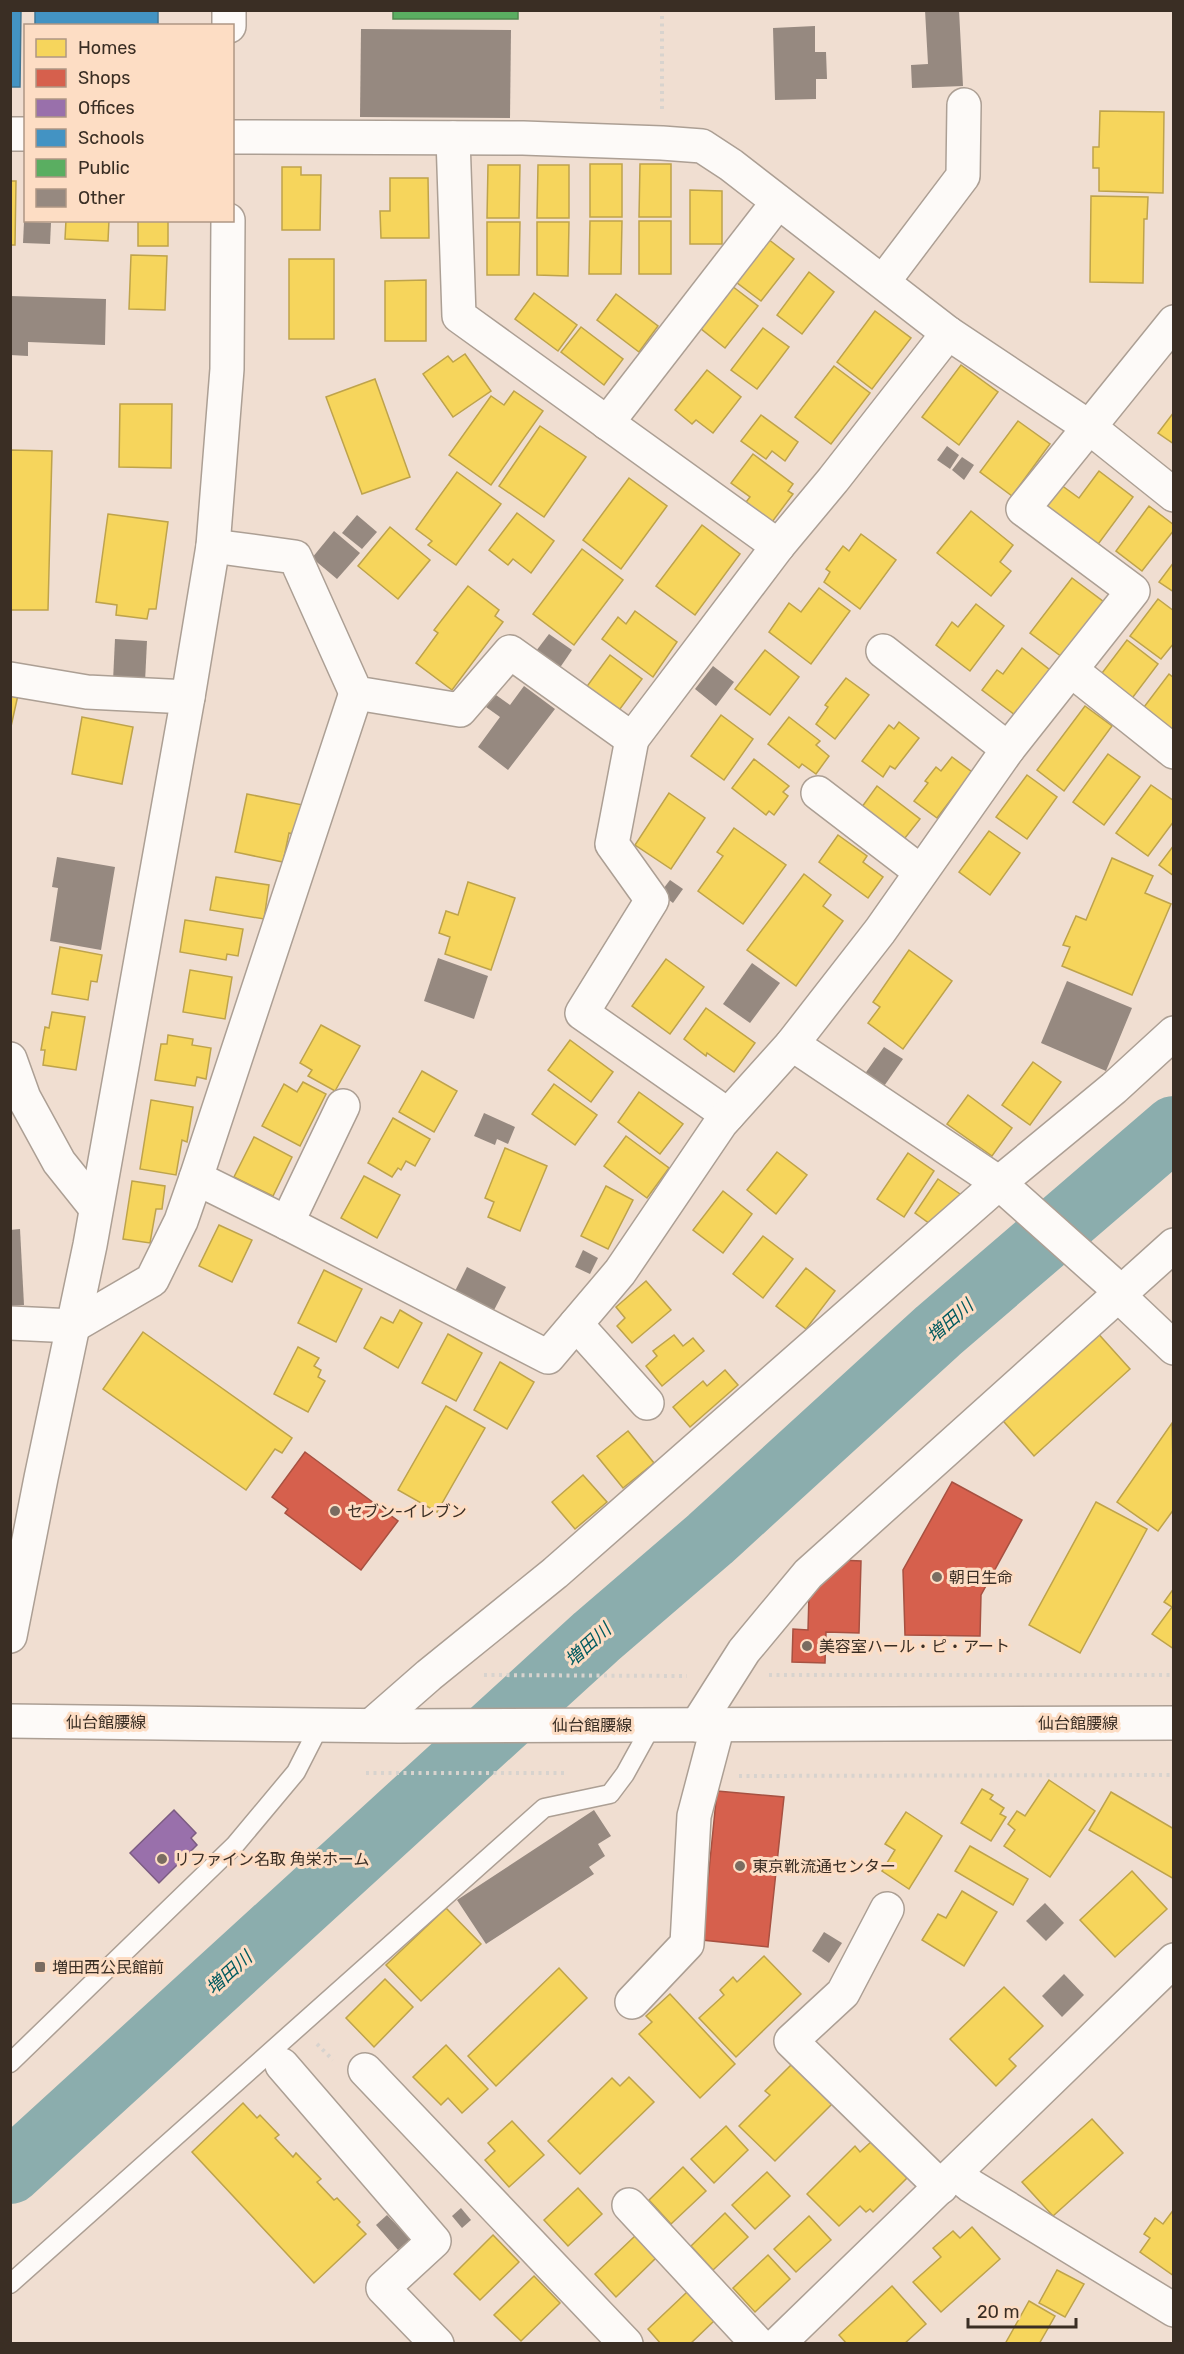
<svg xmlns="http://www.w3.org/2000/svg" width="1184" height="2354" font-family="Rubik,'Noto Sans JP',sans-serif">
<rect width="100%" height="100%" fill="#f0ded1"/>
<g fill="#f6d55c" stroke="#bea34b" stroke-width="1.5">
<polygon points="1100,111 1164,112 1163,193 1099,191 1099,168 1093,168 1093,147 1099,147"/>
<rect x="590" y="164" width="32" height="53"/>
<polygon points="640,164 671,164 671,217 639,217"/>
<polygon points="488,165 520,165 519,218 487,218"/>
<polygon points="538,165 569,165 569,218 537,218"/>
<polygon points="282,167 301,167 301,175 321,175 320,230 282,230"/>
<polygon points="390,178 428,178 429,238 381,238 380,211 390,211"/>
<polygon points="10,181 16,181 15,245 10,245"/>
<polygon points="690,190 722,191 722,244 690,244"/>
<polygon points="1091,196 1148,197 1147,219 1144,219 1143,283 1090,282"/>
<polygon points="66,220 109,220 108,241 65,239"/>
<rect x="138" y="220" width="30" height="26"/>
<polygon points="590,221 622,221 621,274 589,274"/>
<rect x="639" y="221" width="32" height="53"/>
<polygon points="487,222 520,222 519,275 487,275"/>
<polygon points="537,222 569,222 568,276 537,275"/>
<polygon points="768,239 794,259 761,301 736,282"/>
<polygon points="131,255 167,256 165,310 129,309"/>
<rect x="289" y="259" width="45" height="80"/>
<polygon points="809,272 834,292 802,334 777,315"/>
<polygon points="426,280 426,341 385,341 385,281"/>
<polygon points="732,286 758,306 725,348 700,328"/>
<polygon points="534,293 577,325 558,351 515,319"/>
<polygon points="616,294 658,326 639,352 597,320"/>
<polygon points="875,311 911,338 872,389 837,362"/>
<polygon points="581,327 623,359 604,385 561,352"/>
<polygon points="763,328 789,347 757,389 731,370"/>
<polygon points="465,354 491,391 453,417 423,374 448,356 453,362"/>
<polygon points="961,365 998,392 959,445 922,417"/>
<polygon points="834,366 870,393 831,444 795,417"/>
<polygon points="707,370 741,397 713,433 696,420 692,424 675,410"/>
<polygon points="375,379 410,477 362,494 326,397"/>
<polygon points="514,391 543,411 491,485 449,455 491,396 504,405"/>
<polygon points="120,404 172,404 171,468 119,467"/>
<polygon points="1174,412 1174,444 1158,433"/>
<polygon points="761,415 798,442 785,461 772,451 766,459 741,441"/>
<polygon points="1018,421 1050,444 1012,496 980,472"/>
<polygon points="540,426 586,457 544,517 499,486"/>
<polygon points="10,450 52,451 48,610 10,610"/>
<polygon points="753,454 793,484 788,491 793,494 766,530 740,510 750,497 731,483"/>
<polygon points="1099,471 1133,497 1096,547 1044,507 1061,485 1079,498"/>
<polygon points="457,472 501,504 456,565 428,545 432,541 416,529"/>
<polygon points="629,478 667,506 621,569 583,540"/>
<polygon points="1149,506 1174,525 1174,530 1142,571 1116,551"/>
<polygon points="971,511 1013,545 1000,562 1011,571 991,596 937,553"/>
<polygon points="517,513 554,541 531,573 513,559 508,565 489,550"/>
<polygon points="108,514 168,522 156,609 149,609 147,619 116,615 117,605 96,602"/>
<polygon points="702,525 740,554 695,615 656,586"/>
<polygon points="390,527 430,560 398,599 358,566"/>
<polygon points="861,534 896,560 860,609 824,582 830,572 826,569 843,546 849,551"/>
<polygon points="582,549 623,580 574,645 533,614"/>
<polygon points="1174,562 1174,592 1159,582"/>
<polygon points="1072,578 1104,602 1062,657 1030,633"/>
<polygon points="468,586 499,610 495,616 503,622 452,690 416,663 438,633 434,630"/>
<polygon points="819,588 850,611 811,664 769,632 789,603 801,612"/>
<polygon points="1158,599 1174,611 1174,643 1161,659 1130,636"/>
<polygon points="976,604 1004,626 970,671 936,645 952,622 958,627"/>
<polygon points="635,611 677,642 653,677 602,639 618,617 626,624"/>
<polygon points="1127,640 1158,664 1130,701 1099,677"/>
<polygon points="1022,648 1050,670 1015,715 982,690 997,670 1003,674"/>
<polygon points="765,650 799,677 770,715 735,689"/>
<polygon points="610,655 642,679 617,713 585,689"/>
<polygon points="1169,674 1174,678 1174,732 1141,711"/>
<polygon points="846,678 869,695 835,739 816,724 828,707 825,705"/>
<polygon points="10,693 18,695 10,731"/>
<polygon points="1085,706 1112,726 1064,791 1037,770"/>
<polygon points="721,715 753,739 724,780 691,756"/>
<polygon points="82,717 133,727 122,784 72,774"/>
<polygon points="789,717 820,741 816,745 829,756 816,774 802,764 799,768 768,744"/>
<polygon points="899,722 919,738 895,769 890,766 883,777 862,761 889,725 894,729"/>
<polygon points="1108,754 1140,777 1104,825 1073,802"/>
<polygon points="952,757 972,772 937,818 914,801 928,783 925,781 936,767 941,771"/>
<polygon points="754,759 789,786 783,792 788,796 774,815 769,811 766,815 732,788"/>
<polygon points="1027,775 1057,797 1027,839 996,817"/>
<polygon points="1151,785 1174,801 1174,821 1148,856 1116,833"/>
<polygon points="877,786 920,819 901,843 859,811"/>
<polygon points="669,793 705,818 671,869 635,845"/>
<polygon points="247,794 303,805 297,835 289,833 283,862 235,852"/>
<polygon points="734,828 786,865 743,924 698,891 723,856 717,852"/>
<polygon points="989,831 1020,853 990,895 959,872"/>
<polygon points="838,835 867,856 863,862 883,877 868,898 819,862"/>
<polygon points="1174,845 1174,876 1159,865"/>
<polygon points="1112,858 1153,876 1145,893 1171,904 1132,995 1062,966 1070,947 1063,945 1076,916 1086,920"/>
<polygon points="804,874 831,895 823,906 843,921 796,986 747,950"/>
<polygon points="216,877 269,885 264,919 210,910"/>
<polygon points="468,882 515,898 491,970 445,954 450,937 439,933 446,911 458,915"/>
<polygon points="185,920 243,929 238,956 227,954 226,960 180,952"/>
<polygon points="60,947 102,955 97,982 91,981 88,1000 52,994"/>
<polygon points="909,950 952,981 903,1049 868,1023 880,1007 873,1002"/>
<polygon points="666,959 704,987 670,1034 632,1006"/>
<polygon points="190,970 232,977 225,1019 183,1012"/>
<polygon points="706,1008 755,1043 734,1072 707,1053 706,1056 684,1039"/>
<polygon points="52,1012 85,1017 76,1070 43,1065 45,1050 41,1050 45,1027 49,1028"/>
<polygon points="321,1025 360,1046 335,1091 308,1076 312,1070 300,1063"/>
<polygon points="168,1035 193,1039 192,1045 211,1048 206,1079 197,1077 195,1086 155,1080 161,1044 167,1044"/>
<polygon points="570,1040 613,1072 591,1102 548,1070"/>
<polygon points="1033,1062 1061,1082 1030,1125 1002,1105"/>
<polygon points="422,1071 457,1091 434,1132 399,1112"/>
<polygon points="303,1082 326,1094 300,1146 262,1126 284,1084 297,1092"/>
<polygon points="554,1084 597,1115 575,1145 532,1114"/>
<polygon points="639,1092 683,1124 660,1154 618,1122"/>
<polygon points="968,1095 1012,1128 992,1156 947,1124"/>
<polygon points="151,1100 193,1107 187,1142 182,1140 176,1175 140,1169"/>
<polygon points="393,1118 430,1139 415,1166 406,1161 401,1170 398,1168 392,1177 368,1163"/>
<polygon points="626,1136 669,1168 647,1198 604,1166"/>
<polygon points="254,1137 292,1157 273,1196 234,1177"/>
<polygon points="505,1148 547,1166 520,1231 488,1217 494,1202 485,1198"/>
<polygon points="777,1152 807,1175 776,1214 747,1190"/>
<polygon points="908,1153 934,1171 904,1217 877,1199"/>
<polygon points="364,1176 400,1195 377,1238 341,1218"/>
<polygon points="938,1179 963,1196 933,1226 915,1213"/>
<polygon points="132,1181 165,1186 162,1209 156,1209 150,1243 123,1239"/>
<polygon points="606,1186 633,1200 608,1249 581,1236"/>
<polygon points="723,1191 752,1214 723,1253 693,1230"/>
<polygon points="219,1225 252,1240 232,1282 199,1266"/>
<polygon points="763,1236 793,1259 763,1298 733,1274"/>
<polygon points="806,1268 835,1291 806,1329 776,1306"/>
<polygon points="324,1270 362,1289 336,1342 298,1323"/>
<polygon points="646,1281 671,1310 632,1343 617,1326 625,1318 616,1307"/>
<polygon points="400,1310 422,1323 398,1368 364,1348 381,1317 393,1323"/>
<polygon points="1094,1329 1130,1369 1034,1456 998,1415"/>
<polygon points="143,1332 292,1438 282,1453 275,1449 246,1490 103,1389"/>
<polygon points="448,1334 482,1353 456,1401 422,1383"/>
<polygon points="674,1335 683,1346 693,1338 704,1351 662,1386 646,1366 657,1356 653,1351"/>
<polygon points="298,1347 319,1358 314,1366 321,1370 318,1377 325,1381 308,1412 274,1394"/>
<polygon points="500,1362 534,1382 507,1429 474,1410"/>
<polygon points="725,1370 738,1385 690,1427 673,1407 703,1381 707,1386"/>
<polygon points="446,1406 485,1428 437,1512 398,1490"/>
<polygon points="1172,1423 1174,1509 1158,1531 1117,1502"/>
<polygon points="628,1431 654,1463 623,1488 597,1456"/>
<polygon points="583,1475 607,1502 575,1529 552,1502"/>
<polygon points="1096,1502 1147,1529 1080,1653 1029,1625"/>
<polygon points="1174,1588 1174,1649 1152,1634 1172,1607 1164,1602"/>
<polygon points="1049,1780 1095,1811 1050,1877 1004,1846 1015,1830 1008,1824 1017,1811 1025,1816"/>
<polygon points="982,1789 993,1795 990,1799 1004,1808 1000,1814 1006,1817 991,1841 961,1823"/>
<polygon points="1111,1792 1174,1829 1174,1879 1089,1830"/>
<polygon points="906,1812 942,1836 909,1889 882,1871 895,1850 885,1844"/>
<polygon points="970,1846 1028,1879 1013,1905 955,1871"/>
<polygon points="1132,1871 1167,1909 1115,1957 1080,1920"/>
<polygon points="962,1891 997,1912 964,1966 922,1940 938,1914 946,1918"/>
<polygon points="446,1908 481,1944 421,2001 386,1965"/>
<polygon points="764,1956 801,1994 736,2057 699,2018 724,1995 720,1990 733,1977 737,1982"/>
<polygon points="559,1968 587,1998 496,2086 468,2056"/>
<polygon points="385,1979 413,2007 374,2047 346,2018"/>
<polygon points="1004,1987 1043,2026 1009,2059 1016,2066 996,2086 950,2039"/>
<polygon points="670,1994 735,2064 700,2098 639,2034 652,2022 646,2016"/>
<polygon points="446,2045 488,2089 462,2113 448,2098 441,2105 413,2077"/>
<polygon points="794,2062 834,2102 775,2161 739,2126 770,2095 765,2091"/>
<polygon points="629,2077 654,2102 580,2174 548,2141 612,2078 620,2086"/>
<polygon points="243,2103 257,2118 260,2115 279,2135 275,2138 293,2157 296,2153 321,2179 317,2182 334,2200 337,2198 360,2222 357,2225 366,2234 314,2283 192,2152"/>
<polygon points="1092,2119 1123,2153 1053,2216 1022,2182"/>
<polygon points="512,2121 544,2155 509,2187 485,2160 495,2151 488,2143"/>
<polygon points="726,2126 748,2150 714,2183 691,2159"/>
<polygon points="872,2141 907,2178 873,2212 870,2209 866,2212 860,2206 839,2226 807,2194 855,2146 860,2152"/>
<polygon points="683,2167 706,2191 671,2224 649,2200"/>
<polygon points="767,2172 790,2196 755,2229 732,2205"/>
<polygon points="578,2188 602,2214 568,2246 544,2220"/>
<polygon points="1174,2209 1174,2276 1140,2252 1150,2238 1144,2234 1155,2218 1163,2224"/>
<polygon points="725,2213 748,2237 713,2270 691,2246"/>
<polygon points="809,2216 831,2240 796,2272 774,2249"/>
<polygon points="972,2227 1000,2259 941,2312 913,2282 941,2257 933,2248 953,2231 960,2238"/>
<polygon points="493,2235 519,2262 480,2300 454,2274"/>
<polygon points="635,2236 656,2258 616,2297 595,2274"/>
<polygon points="768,2255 790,2279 755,2312 733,2288"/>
<polygon points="1057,2270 1084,2284 1065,2317 1039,2303"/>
<polygon points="534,2276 560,2303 521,2341 494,2315"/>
<polygon points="892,2286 926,2324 904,2344 847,2344 839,2335"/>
<polygon points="687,2292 714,2321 690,2344 661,2344 648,2329"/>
<polygon points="1029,2301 1055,2316 1039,2344 1005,2344"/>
</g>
<g fill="#d6604d" stroke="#a75141" stroke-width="1.5">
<polygon points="305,1452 398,1521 361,1570 285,1513 288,1509 272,1497"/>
<polygon points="952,1482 1022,1520 981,1595 980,1636 905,1635 903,1570"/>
<polygon points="839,1560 861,1561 859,1633 826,1632 825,1663 792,1662 793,1629 808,1630 809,1594"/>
<polygon points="717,1791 784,1797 768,1947 702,1940"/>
</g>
<polygon fill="#9970ab" stroke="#7c5c82" stroke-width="1.5" points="174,1810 196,1833 191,1838 197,1845 159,1883 130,1853"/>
<g fill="#4393c3" stroke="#407593" stroke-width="1.5">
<polygon points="10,10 21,10 20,87 10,87"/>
<rect x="35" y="10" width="123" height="16"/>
</g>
<rect fill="#5aae61" stroke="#50884f" stroke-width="1.5" x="393" y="10" width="125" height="9"/>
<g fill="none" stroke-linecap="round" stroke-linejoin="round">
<polyline stroke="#8badad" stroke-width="64" points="10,2172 596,1637 710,1539 938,1331 1174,1128"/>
</g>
<g fill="#968980">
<polygon points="925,10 959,10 963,86 912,88 911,65 928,64"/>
<polygon points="815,26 815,52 826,52 827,79 816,79 816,99 775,100 773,28"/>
<polygon points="361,29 511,30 510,118 360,117"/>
<polygon points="24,222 51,223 50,244 23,243"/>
<polygon points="10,296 106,299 105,345 28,342 28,356 10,355"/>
<polygon points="947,446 959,455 950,469 937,460"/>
<polygon points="962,457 974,465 964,480 952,470"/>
<polygon points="357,515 377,532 362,549 342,533"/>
<polygon points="334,531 360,553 337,579 312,558"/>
<polygon points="549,634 572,650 557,672 533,655"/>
<polygon points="115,639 147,641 145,682 113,681"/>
<polygon points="713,666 734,682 716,706 695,689"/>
<polygon points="524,686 555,709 508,770 478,747 500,717 486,707 496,695 510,705"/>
<polygon points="57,857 115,867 101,950 50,941 58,888 52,887"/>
<polygon points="670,880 683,889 673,903 660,893"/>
<polygon points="438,958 488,976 474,1019 424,1001"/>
<polygon points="752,963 780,983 750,1023 723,1004"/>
<polygon points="1067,981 1132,1008 1106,1071 1041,1043"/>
<polygon points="884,1047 903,1059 882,1089 864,1075"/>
<polygon points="484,1113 515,1127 508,1144 497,1139 495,1145 474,1136"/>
<polygon points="20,1229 24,1305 10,1306 10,1230"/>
<polygon points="583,1250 598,1258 590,1274 575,1267"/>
<polygon points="467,1267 506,1287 493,1312 454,1293"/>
<polygon points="594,1810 611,1836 598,1844 605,1856 589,1867 594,1874 486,1944 457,1900"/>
<polygon points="1045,1903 1064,1923 1046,1941 1026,1921"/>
<polygon points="824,1932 842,1943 829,1963 812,1951"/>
<polygon points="1064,1974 1084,1995 1062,2017 1042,1996"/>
<polygon points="461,2208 471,2220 462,2228 452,2216"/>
<polygon points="387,2215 410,2239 398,2250 376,2225"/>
</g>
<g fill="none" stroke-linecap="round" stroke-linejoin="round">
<g stroke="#ac9f94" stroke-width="21">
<g id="service">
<polyline points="10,2063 235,1845 296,1772 320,1725"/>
<polyline points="10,2284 544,1808 610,1794 625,1774 652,1725"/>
</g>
</g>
<g stroke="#ac9f94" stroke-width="36">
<g id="minor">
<polyline points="10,134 26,134"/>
<polyline points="232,137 523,138 662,143 702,146 731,165 948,333 1089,427 1174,495"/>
<polyline points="453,138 459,316 778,546"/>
<polyline points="883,282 963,176 964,105"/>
<polyline points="607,423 778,202"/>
<polyline points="213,546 295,557 356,693 460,710 510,652 632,739 778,546 833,480 948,333"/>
<polyline points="883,651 1008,749"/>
<polyline points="1071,670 1174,752"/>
<polyline points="10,679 87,692 188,697"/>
<polyline points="632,739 612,844 652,900 582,1013 728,1115"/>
<polyline points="818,793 921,872"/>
<polyline points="792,1044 999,1183 1110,1282 1118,1295 1174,1348"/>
<polyline points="10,1059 24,1098 59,1162 95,1207"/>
<polyline points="196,1178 356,693"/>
<polyline points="287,1223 343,1106"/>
<polyline points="10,1323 73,1326 152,1280 181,1221 196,1178 287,1223 548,1357 620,1272 721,1123 792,1044 880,931 1008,749 1133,591 1023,509 1174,322"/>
<polyline points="576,1324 647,1403"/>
<polyline points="373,1724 429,1675 555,1573 999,1183 1114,1088 1174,1033"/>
<polyline points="697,1725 744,1651 808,1574 1174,1245"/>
<polyline points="887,1909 843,1993 791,2041 941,2187"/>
<polyline points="632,2002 687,1944 694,1816 718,1725"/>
<polyline points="282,2065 434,2241 383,2288 437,2344"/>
<polyline points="365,2070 626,2344"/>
<polyline points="955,2173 971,2186 1174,2310"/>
<polyline points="629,2205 758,2344"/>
<polyline points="778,2344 1174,1960"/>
</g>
</g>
<g stroke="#ac9f94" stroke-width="36">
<g id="tertiary">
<polyline points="229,10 229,26"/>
<polyline points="10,1636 41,1478 90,1245 188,697 213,546 227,369 228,220"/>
</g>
</g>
<g stroke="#ac9f94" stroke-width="36">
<polyline id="secondary" points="10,1721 399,1726 1174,1723"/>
</g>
<g stroke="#d8d3ce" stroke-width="4" stroke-dasharray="3 4.5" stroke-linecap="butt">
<polyline points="662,109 662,10"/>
<polyline points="484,1675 687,1676"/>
<polyline points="769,1675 1174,1675"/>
<polyline points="366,1773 567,1773"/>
<polyline points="739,1776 1174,1775"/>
<polyline points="317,2044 333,2060"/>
</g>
<use href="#service" stroke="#fdfaf8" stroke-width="18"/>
<use href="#minor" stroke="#fdfaf8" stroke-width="33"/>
<use href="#tertiary" stroke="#fdfaf8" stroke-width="33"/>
<use href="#secondary" stroke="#fdfaf8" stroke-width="33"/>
</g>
<g fill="#7a6c61" stroke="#fdddc4" stroke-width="2">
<circle cx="335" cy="1511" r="6"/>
<circle cx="937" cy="1577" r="6"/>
<circle cx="807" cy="1646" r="6"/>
<circle cx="162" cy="1859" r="6"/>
<circle cx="740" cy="1866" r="6"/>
<rect x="34" y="1961" width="12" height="12" rx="3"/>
</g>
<g text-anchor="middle" stroke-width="6" stroke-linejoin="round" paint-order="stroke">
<g font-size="16" fill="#3a2e24" stroke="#fdddc4" text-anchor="start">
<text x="347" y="1517">セブン-イレブン</text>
<text x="949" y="1583">朝日生命</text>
<text x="819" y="1652">美容室ハール・ピ・アート</text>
<text x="174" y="1865">リファイン名取 角栄ホーム</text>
<text x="752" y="1872">東京靴流通センター</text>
<text x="52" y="1973">増田西公民館前</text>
</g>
<g font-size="16" fill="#3a2e24" stroke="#fdddc4">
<text x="106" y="1728">仙台館腰線</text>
<text x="1078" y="1729">仙台館腰線</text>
<text x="592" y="1731">仙台館腰線</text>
</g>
<g font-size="18" font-style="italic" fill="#015a5f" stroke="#fdddc4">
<text transform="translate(950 1321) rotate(-41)" y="6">増田川</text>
<text transform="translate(588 1645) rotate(-42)" y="6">増田川</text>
<text transform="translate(229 1973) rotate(-42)" y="6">増田川</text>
</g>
</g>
<rect width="1184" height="2354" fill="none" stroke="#3a2e24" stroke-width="24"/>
<rect x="24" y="24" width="210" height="198" fill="#fdddc4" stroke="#af9784" stroke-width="1.5"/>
<rect x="36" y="39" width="30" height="18" fill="#f6d55c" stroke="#af9784" stroke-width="1.5"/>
<text x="78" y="54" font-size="18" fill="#3a2e24">Homes</text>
<rect x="36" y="69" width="30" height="18" fill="#d6604d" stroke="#af9784" stroke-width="1.5"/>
<text x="78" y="84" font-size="18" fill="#3a2e24">Shops</text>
<rect x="36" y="99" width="30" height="18" fill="#9970ab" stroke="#af9784" stroke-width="1.5"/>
<text x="78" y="114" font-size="18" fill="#3a2e24">Offices</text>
<rect x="36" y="129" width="30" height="18" fill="#4393c3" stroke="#af9784" stroke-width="1.5"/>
<text x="78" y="144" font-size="18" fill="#3a2e24">Schools</text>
<rect x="36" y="159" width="30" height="18" fill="#5aae61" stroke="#af9784" stroke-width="1.5"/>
<text x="78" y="174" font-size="18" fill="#3a2e24">Public</text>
<rect x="36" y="189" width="30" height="18" fill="#968980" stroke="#af9784" stroke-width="1.5"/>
<text x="78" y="204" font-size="18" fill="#3a2e24">Other</text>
<path d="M968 2318v9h108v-9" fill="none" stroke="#3a2e24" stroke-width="3"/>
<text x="977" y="2318" font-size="18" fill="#3a2e24" stroke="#fdddc4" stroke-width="4.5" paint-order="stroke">20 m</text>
</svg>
